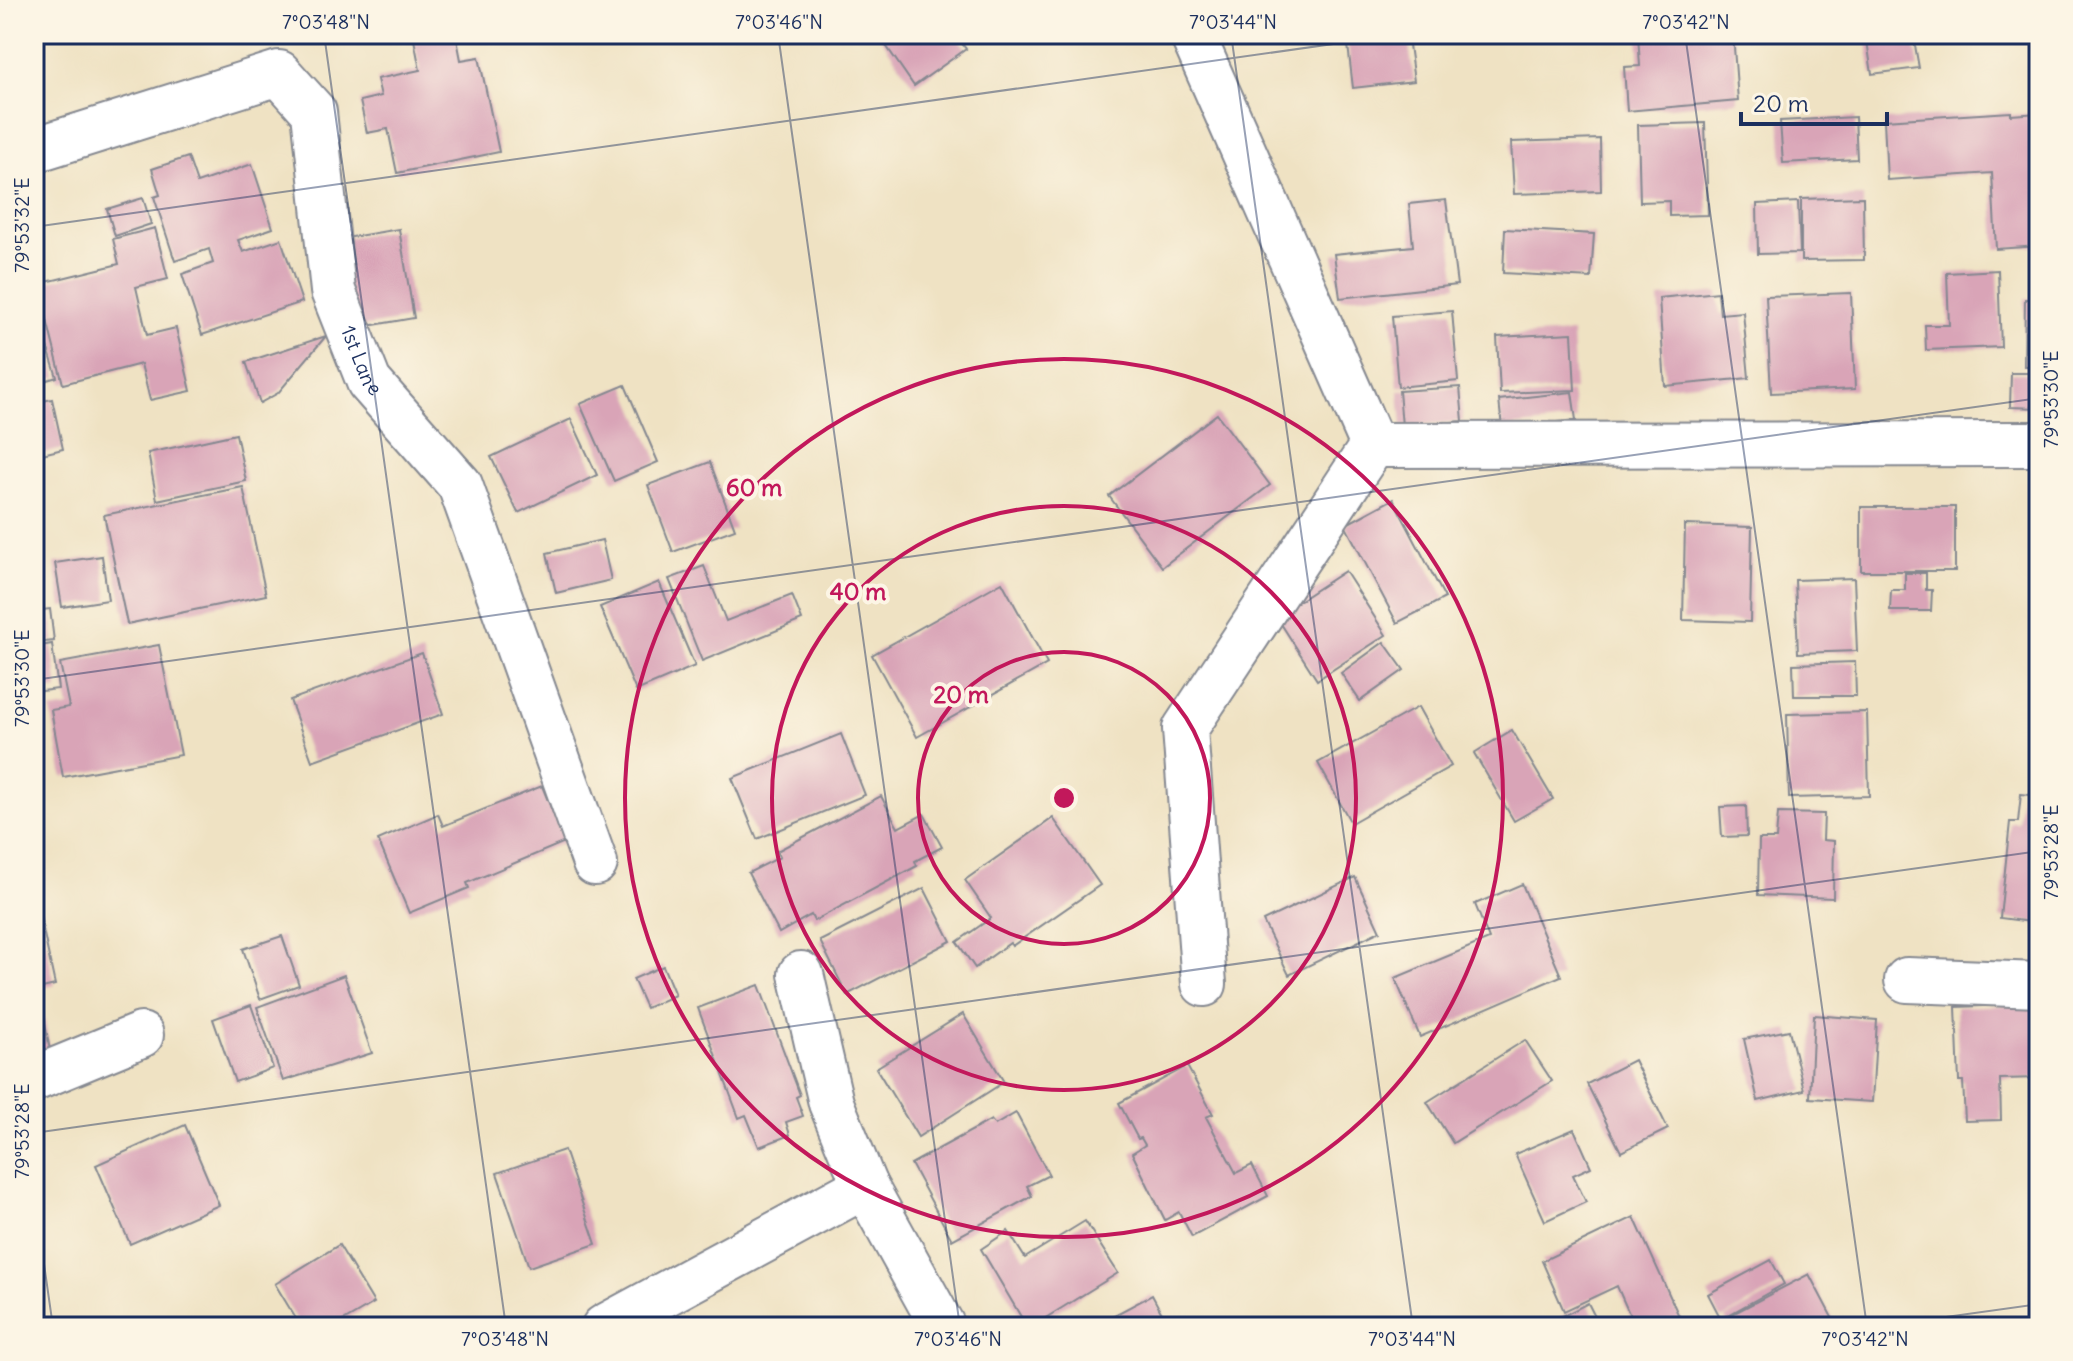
<svg xmlns="http://www.w3.org/2000/svg" width="2073" height="1361" font-family="Delius,sans-serif">
<rect width="100%" height="100%" fill="#fcf5e5"/>
<filter id="ink" filterUnits="userSpaceOnUse"><feTurbulence type="fractalNoise" baseFrequency=".0125" numOctaves="2"/><feDisplacementMap in="SourceGraphic" scale="16" xChannelSelector="R" yChannelSelector="G"/><feConvolveMatrix kernelMatrix="1 2 1 2 8 2 1 2 1" color-interpolation-filters="sRGB"/></filter>
<filter id="wash" filterUnits="userSpaceOnUse"><feTurbulence type="fractalNoise" baseFrequency=".006" numOctaves="4" result="noise"/><feDisplacementMap in="SourceGraphic" scale="32" xChannelSelector="R" yChannelSelector="G"/><feGaussianBlur stdDeviation="1.8" result="paint"/><feColorMatrix in="noise" values="0 0 0 0 0 0 0 0 0 0 0 0 0 0 0 0 0 1.4 0 .05"/><feComposite in="paint" operator="in"/></filter>
<g filter="url(#wash)">
<rect width="100%" height="100%" fill="#efe2c3"/>
<g id="blocks">
<g fill="#d9a4b7">
<polygon points="413,34 456,34 461,60 479,57 499,152 397,173 388,129 367,133 360,101 381,96 377,79 420,70"/>
<polygon points="878,34 955,34 966,49 914,86"/>
<polygon points="1638,34 1733,34 1738,101 1627,111 1624,67 1640,66"/>
<polygon points="1866,34 1913,34 1919,68 1872,74"/>
<polygon points="1408,38 1414,81 1353,88 1348,45"/>
<polygon points="2011,112 2011,115 2039,113 2039,246 1996,249 1992,173 1887,180 1884,120"/>
<polygon points="1855,117 1857,159 1783,163 1780,121"/>
<polygon points="1705,123 1708,215 1669,216 1669,201 1640,202 1638,125"/>
<polygon points="1600,139 1601,191 1514,194 1511,142"/>
<polygon points="188,157 197,183 252,164 273,228 238,240 243,252 281,239 302,302 202,335 182,274 213,263 209,249 175,261 154,197 160,195 152,169"/>
<polygon points="1863,197 1864,260 1801,261 1801,199"/>
<polygon points="143,198 151,224 115,236 107,209"/>
<polygon points="1446,200 1457,285 1340,298 1334,254 1413,246 1409,204"/>
<polygon points="1798,202 1800,253 1758,254 1757,204"/>
<polygon points="155,228 168,279 136,287 147,335 176,328 191,391 150,400 141,364 63,384 38,284 119,264 113,239"/>
<polygon points="399,229 414,318 356,328 340,239"/>
<polygon points="1505,229 1594,234 1591,278 1503,273"/>
<polygon points="1998,270 2001,347 1926,350 1925,325 1949,325 1947,273"/>
<polygon points="1718,292 1720,314 1743,312 1749,378 1665,386 1659,298"/>
<polygon points="1851,293 1855,389 1771,393 1766,296"/>
<polygon points="2025,299 2039,299 2039,366 2024,366"/>
<polygon points="1452,311 1458,381 1398,387 1392,316"/>
<polygon points="1572,333 1575,390 1500,393 1497,337"/>
<polygon points="44,336 57,377 34,384 34,339"/>
<polygon points="326,336 278,393 260,403 246,362"/>
<polygon points="2011,373 2039,373 2039,408 2010,407"/>
<polygon points="625,385 658,462 614,481 580,404"/>
<polygon points="1460,387 1463,421 1402,426 1399,391"/>
<polygon points="1572,392 1576,420 1502,428 1499,400"/>
<polygon points="52,399 63,449 34,456 34,403"/>
<polygon points="1217,414 1270,485 1162,567 1109,496"/>
<polygon points="571,419 597,475 518,513 491,457"/>
<polygon points="236,434 246,481 157,500 148,453"/>
<polygon points="710,462 735,529 673,552 648,485"/>
<polygon points="243,487 266,595 127,624 104,515"/>
<polygon points="1393,499 1445,598 1397,623 1345,525"/>
<rect x="1861" y="507" width="94" height="64"/>
<polygon points="1685,525 1752,527 1750,622 1683,620"/>
<polygon points="602,540 611,580 556,593 547,553"/>
<polygon points="102,556 108,600 62,607 55,563"/>
<polygon points="704,566 726,621 792,595 802,620 702,661 669,579"/>
<polygon points="1345,571 1386,635 1317,680 1276,616"/>
<polygon points="1905,573 1926,573 1926,590 1932,590 1931,611 1890,611 1891,590 1905,590"/>
<polygon points="1854,578 1857,651 1798,653 1795,580"/>
<polygon points="659,582 695,666 636,691 600,607"/>
<polygon points="1002,582 1047,664 917,737 872,655"/>
<polygon points="50,609 54,641 34,643 34,611"/>
<polygon points="1384,642 1404,670 1360,701 1341,673"/>
<polygon points="52,644 58,689 34,692 34,647"/>
<polygon points="159,645 181,755 63,777 51,710 69,707 60,663"/>
<polygon points="422,653 443,714 312,761 290,700"/>
<polygon points="1855,662 1856,696 1794,696 1793,664"/>
<polygon points="1418,707 1451,766 1351,823 1318,763"/>
<polygon points="1867,712 1869,796 1789,798 1787,714"/>
<polygon points="1512,730 1553,799 1514,821 1474,753"/>
<polygon points="841,734 865,795 757,839 732,778"/>
<polygon points="542,786 565,842 467,883 469,888 409,913 378,840 438,814 443,826"/>
<polygon points="2021,794 2039,796 2039,923 2000,918 2010,822 2018,822"/>
<polygon points="881,796 898,828 924,814 942,847 915,861 917,866 814,921 811,915 779,933 748,873 780,857 777,851"/>
<polygon points="1746,806 1747,836 1722,837 1720,807"/>
<polygon points="1778,813 1824,814 1823,840 1834,841 1833,898 1758,895 1759,839 1776,839"/>
<polygon points="1053,818 1100,885 1012,946 1010,943 975,968 957,942 991,918 965,880"/>
<polygon points="1355,877 1380,931 1289,975 1263,921"/>
<polygon points="1522,884 1561,976 1420,1037 1395,978 1489,939 1475,904"/>
<polygon points="924,888 951,941 847,995 820,941"/>
<polygon points="39,911 55,985 34,990 34,912"/>
<polygon points="282,936 299,985 260,999 243,949"/>
<polygon points="663,966 675,995 646,1008 633,979"/>
<polygon points="344,975 372,1053 283,1081 257,1007"/>
<polygon points="759,985 800,1095 796,1097 803,1116 786,1122 790,1135 759,1147 746,1115 739,1118 698,1008"/>
<polygon points="2036,1004 2038,1078 2000,1079 2001,1120 1965,1121 1963,1081 1959,1081 1956,1007"/>
<polygon points="251,1005 273,1068 235,1082 213,1019"/>
<polygon points="43,1012 51,1056 34,1060 34,1014"/>
<polygon points="963,1014 1004,1082 918,1137 876,1068"/>
<polygon points="1814,1015 1877,1020 1872,1102 1810,1098"/>
<polygon points="1789,1030 1804,1090 1758,1101 1744,1039"/>
<polygon points="1525,1040 1552,1081 1453,1143 1427,1102"/>
<polygon points="1634,1060 1668,1129 1621,1152 1587,1084"/>
<polygon points="1187,1066 1213,1114 1206,1117 1236,1173 1252,1165 1268,1196 1192,1237 1179,1212 1165,1220 1132,1153 1145,1145 1141,1138 1138,1139 1119,1103"/>
<polygon points="1016,1113 1049,1175 1027,1186 1032,1196 952,1240 911,1164 991,1120 995,1125"/>
<polygon points="185,1125 219,1205 130,1244 96,1165"/>
<polygon points="1574,1129 1591,1167 1573,1175 1586,1202 1545,1221 1515,1154"/>
<polygon points="564,1150 596,1244 529,1267 497,1173"/>
<polygon points="1634,1217 1683,1325 1679,1327 1635,1327 1617,1286 1564,1311 1542,1261"/>
<polygon points="1085,1221 1118,1273 1031,1327 1027,1327 981,1249 1008,1231 1025,1258"/>
<polygon points="339,1245 374,1303 333,1327 301,1327 275,1284"/>
<polygon points="1771,1260 1784,1284 1721,1319 1708,1294"/>
<polygon points="1809,1274 1837,1327 1729,1327 1725,1318"/>
<polygon points="1152,1295 1169,1327 1092,1327"/>
<polygon points="1588,1303 1600,1327 1559,1327 1555,1320"/>
</g>
</g>
</g>
<g filter="url(#ink)">
<use href="#blocks" fill-opacity="0" stroke="#858890" stroke-width="2"/>
<g fill="none" stroke-linecap="round" stroke-linejoin="round">
<g stroke="#858890" stroke-width="48">
<g id="street">
<polyline points="1192,34 1373,445 2039,444"/>
<path id="s1" d="M34 150 279 73 314 112 333 291 369 382 460 485 595 863"/>
<polyline points="801,974 831,1103 865,1186"/>
<polyline points="1907,980 2039,985"/>
<polyline points="1204,984 1185,729 1373,445"/>
<polyline points="34,1079 141,1035"/>
<polyline points="604,1327 865,1186 943,1327"/>
</g>
</g>
<use href="#street" stroke="#fff" stroke-width="44"/>
</g>
</g>
<path fill="none" stroke="#1b2f5e" stroke-width="2" stroke-opacity="0.45" d="M324 34 506 1327M778 34 960 1327M1231 34 1413 1327M1685 34 1867 1327M34 227 1404 34M34 680 2039 398M34 1133 2039 851M34 1194 53 1327M1874 1327 2039 1304"/>
<g fill="none" stroke="#c2185b" stroke-width="4">
<circle cx="1064" cy="798" r="146"/>
<circle cx="1064" cy="798" r="292"/>
<circle cx="1064" cy="798" r="439"/>
</g>
<g text-anchor="middle" stroke-width="8" stroke-linejoin="round" paint-order="stroke">
<g font-size="20" fill="#1b2f5e" stroke="#fcf5e5">
<text dy="7" stroke="none"><textPath href="#s1" startOffset="564">1st Lane</textPath></text>
</g>
</g>
<circle cx="1064" cy="798" r="12" fill="#c2185b" stroke="#fcf5e5" stroke-width="4"/>
<g font-size="24" text-anchor="middle" font-weight="bold" fill="#c2185b" stroke="#fcf5e5" stroke-width="8" stroke-linejoin="round" paint-order="stroke">
<text x="754" y="496">60 m</text>
<text x="858" y="600">40 m</text>
<text x="961" y="703">20 m</text>
</g>
<rect width="2073" height="1361" fill="none" stroke="#fcf5e5" stroke-width="88"/>
<path d="M1741 112v12h146v-12" fill="none" stroke="#1b2f5e" stroke-width="4"/>
<text x="1753" y="112" font-size="24" fill="#1b2f5e" stroke="#fcf5e5" stroke-width="6" paint-order="stroke">20 m</text>
<rect x="44" y="44" width="1985" height="1273" fill="none" stroke="#1b2f5e" stroke-width="3"/>
<g font-size="20" text-anchor="middle" fill="#1b2f5e">
<text x="326" y="29">7°03'48"N</text>
<text x="779" y="29">7°03'46"N</text>
<text x="1233" y="29">7°03'44"N</text>
<text x="1686" y="29">7°03'42"N</text>
<text transform="translate(22 225) rotate(-90)" y="7">79°53'32"E</text>
<text transform="translate(2051 399) rotate(-90)" y="7">79°53'30"E</text>
<text transform="translate(22 678) rotate(-90)" y="7">79°53'30"E</text>
<text transform="translate(2051 852) rotate(-90)" y="7">79°53'28"E</text>
<text transform="translate(22 1131) rotate(-90)" y="7">79°53'28"E</text>
<text x="505" y="1346">7°03'48"N</text>
<text x="958" y="1346">7°03'46"N</text>
<text x="1412" y="1346">7°03'44"N</text>
<text x="1865" y="1346">7°03'42"N</text>
</g>
</svg>
